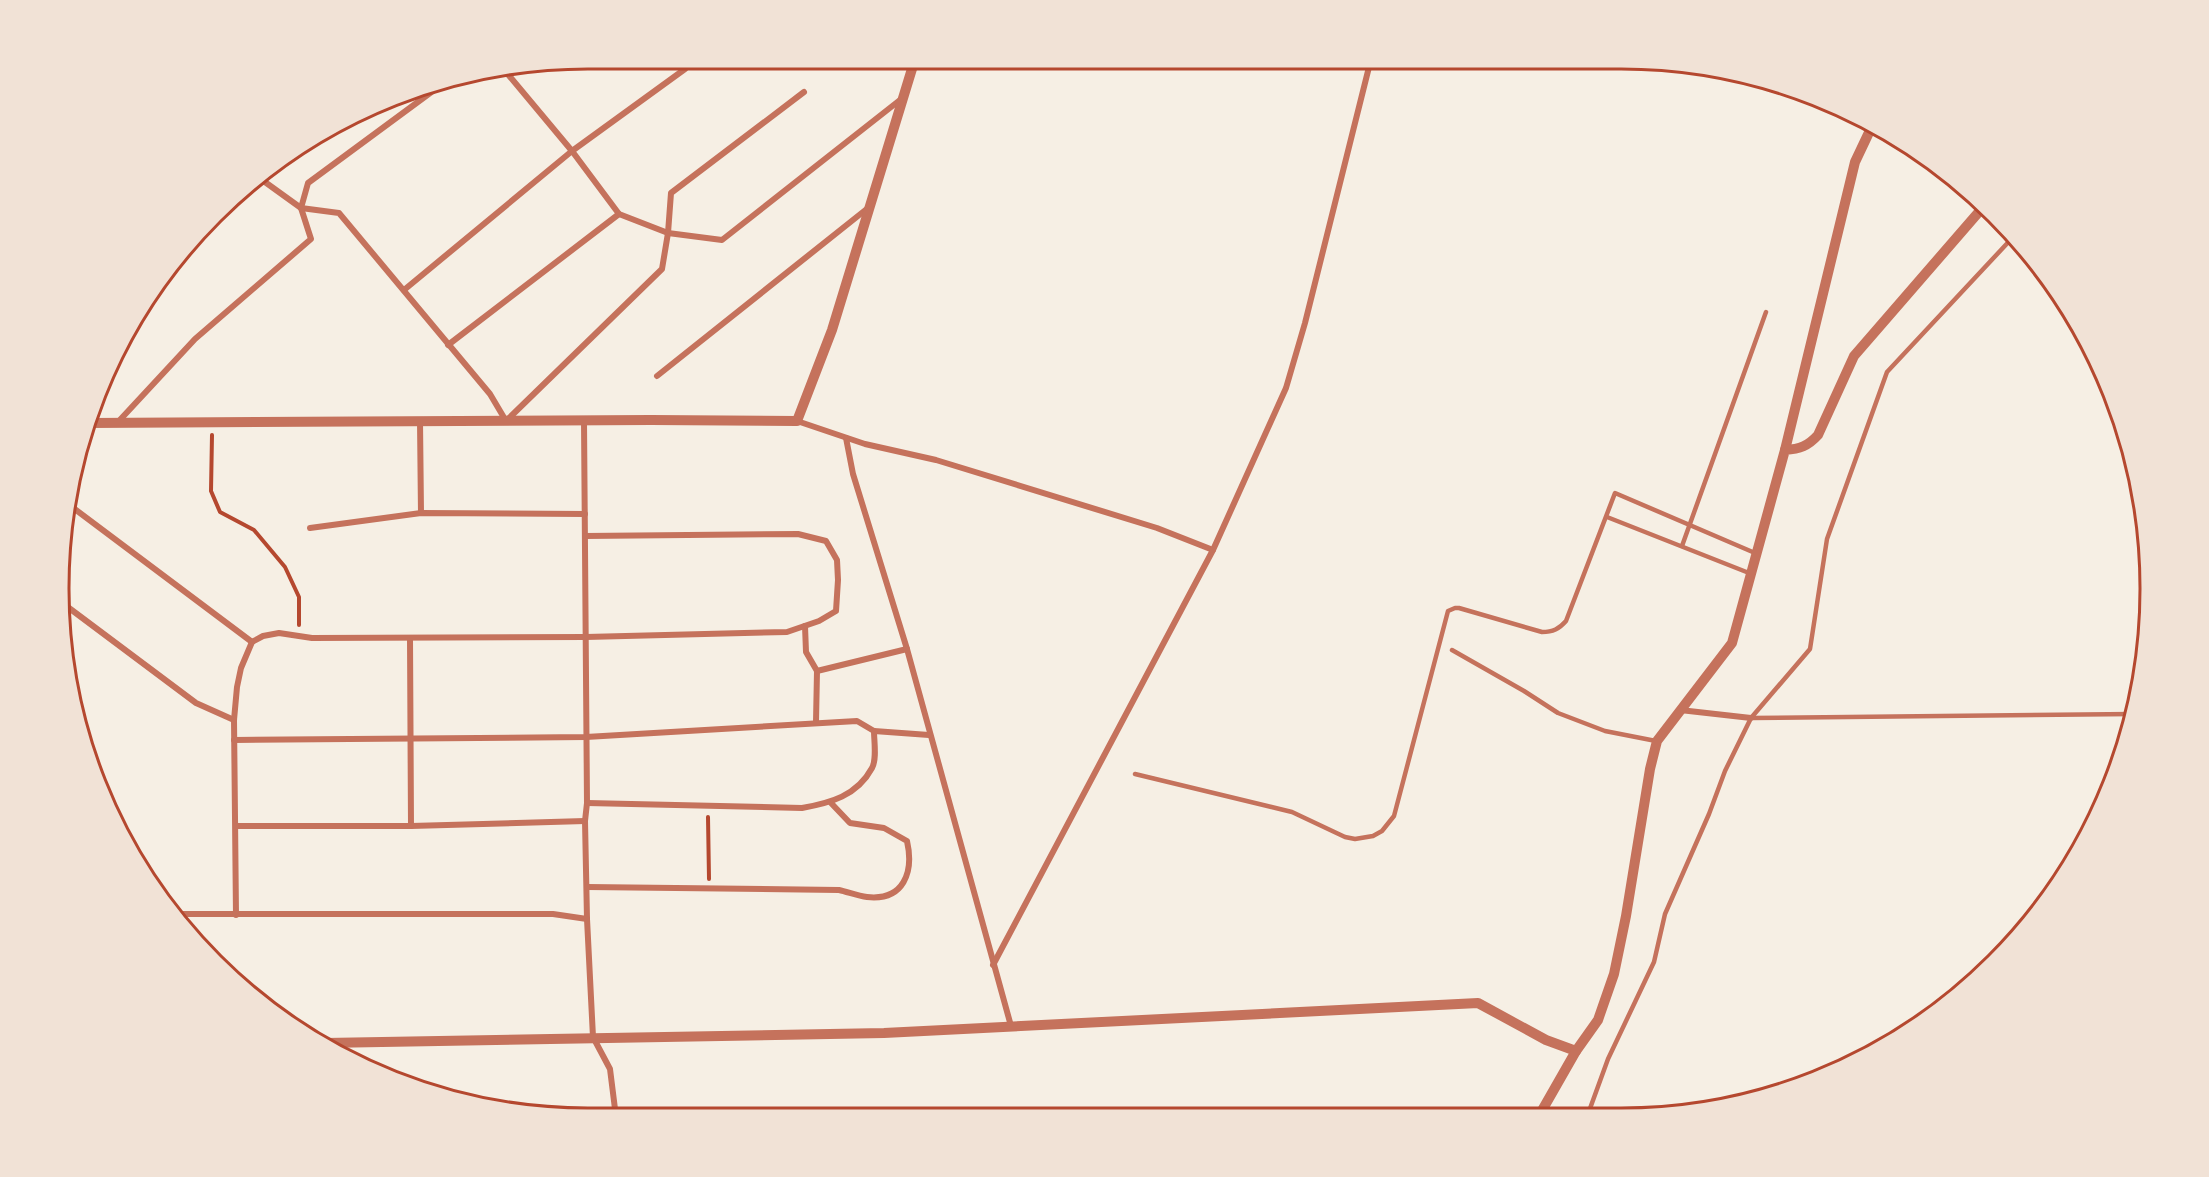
<svg xmlns="http://www.w3.org/2000/svg" width="2209" height="1177" font-family="Quicksand,sans-serif">
<rect width="100%" height="100%" fill="#f6efe4"/>
<g fill="none" stroke-linecap="round" stroke-linejoin="round">
<g stroke="#b5482f" stroke-width="4">
<polyline points="212,435 211,491 220,512 254,530 285,567 299,597 299,625"/>
<polyline points="708,817 709,879"/>
</g>
<g stroke="#c5725c" stroke-width="4.5">
<polyline points="1607,517 1749,573"/>
<polyline points="1682,546 1766,312"/>
<polyline points="1452,650 1524,691 1558,713 1605,731 1656,741"/>
<polyline points="1751,718 2134,714"/>
<path d="M1135 774 1292 812 1345 837 1355 839 1373 836 1382 831 1394 816 1448 611 1455 608H1459L1542 632C1553 632 1559 629 1566 621L1615 493 1755 553"/>
<polyline points="1588,1114 1608,1059 1654,962 1665,914 1709,814 1725,771 1751,718 1810,649 1827,539 1887,372 2015,235"/>
</g>
<g stroke="#c5725c" stroke-width="6">
<polyline points="506,72 572,151 619,214 668,233 722,240 900,100"/>
<polyline points="258,177 301,208 339,213 490,394 506,421 662,269 668,233 671,193 804,92"/>
<polyline points="404,290 572,151 685,69"/>
<polyline points="448,345 619,214"/>
<polyline points="657,376 868,208"/>
<polyline points="420,421 421,513"/>
<polyline points="584,421 587,803 585,821 587,919 593,1037 610,1069 616,1117"/>
<polyline points="797,421 865,444 936,460 1157,528 1213,550"/>
<polyline points="118,422 195,339 311,239 301,208 308,183 445,82"/>
<polyline points="846,438 853,474 907,649 1011,1026"/>
<polyline points="68,504 252,642"/>
<polyline points="310,528 421,513 585,514"/>
<polyline points="61,602 196,703 234,720"/>
<polyline points="805,626 806,652 817,671"/>
<polyline points="410,638 411,826"/>
<polyline points="1680,710 1751,718"/>
<polyline points="816,722 817,671 907,649"/>
<polyline points="874,731 929,735"/>
<path d="M234 740 586 737 857 721 874 731C874 741 877 759 872 768 857 796 830 803 802 808L587 803"/>
<polyline points="236,826 411,826 585,821"/>
<path d="M587 887 839 890C848 892 858 896 867 897 904 901 914 872 907 841L884 828 850 823 831 803"/>
<polyline points="178,914 553,914 587,919"/>
<polyline points="236,915 234,720 237,687 241,668 252,642 263,636 279,633 312,638 586,637 787,632 819,621 836,611 838,580 837,560 826,541 798,534 585,536"/>
<polyline points="993,965 1213,550 1286,388 1305,323 1371,59"/>
</g>
<g stroke="#c5725c" stroke-width="10">
<polyline points="90,423 651,420 797,421 832,330 915,59"/>
<polyline points="1785,450 1855,162 1873,124"/>
<path d="M325 1043 884 1033 1478 1003 1546 1040 1576 1051 1598 1020 1614 974 1626 916 1650 769 1657 741 1732 643 1785 450C1800 449 1808 446 1818 435L1854 356 1984 206"/>
<polyline points="1540,1114 1576,1051"/>
</g>
</g>
<path d="M0 0H2209V1177H0ZM588 69H1621A519 519 0 0 1 2140 588V589A519 519 0 0 1 1621 1108H588A519 519 0 0 1 69 589V588A519 519 0 0 1 588 69Z" fill="#f1e2d6" fill-rule="evenodd"/>
<path fill="none" stroke="#b5482f" stroke-width="3" d="M588 69H1621A519 519 0 0 1 2140 588V589A519 519 0 0 1 1621 1108H588A519 519 0 0 1 69 589V588A519 519 0 0 1 588 69Z"/>
</svg>
